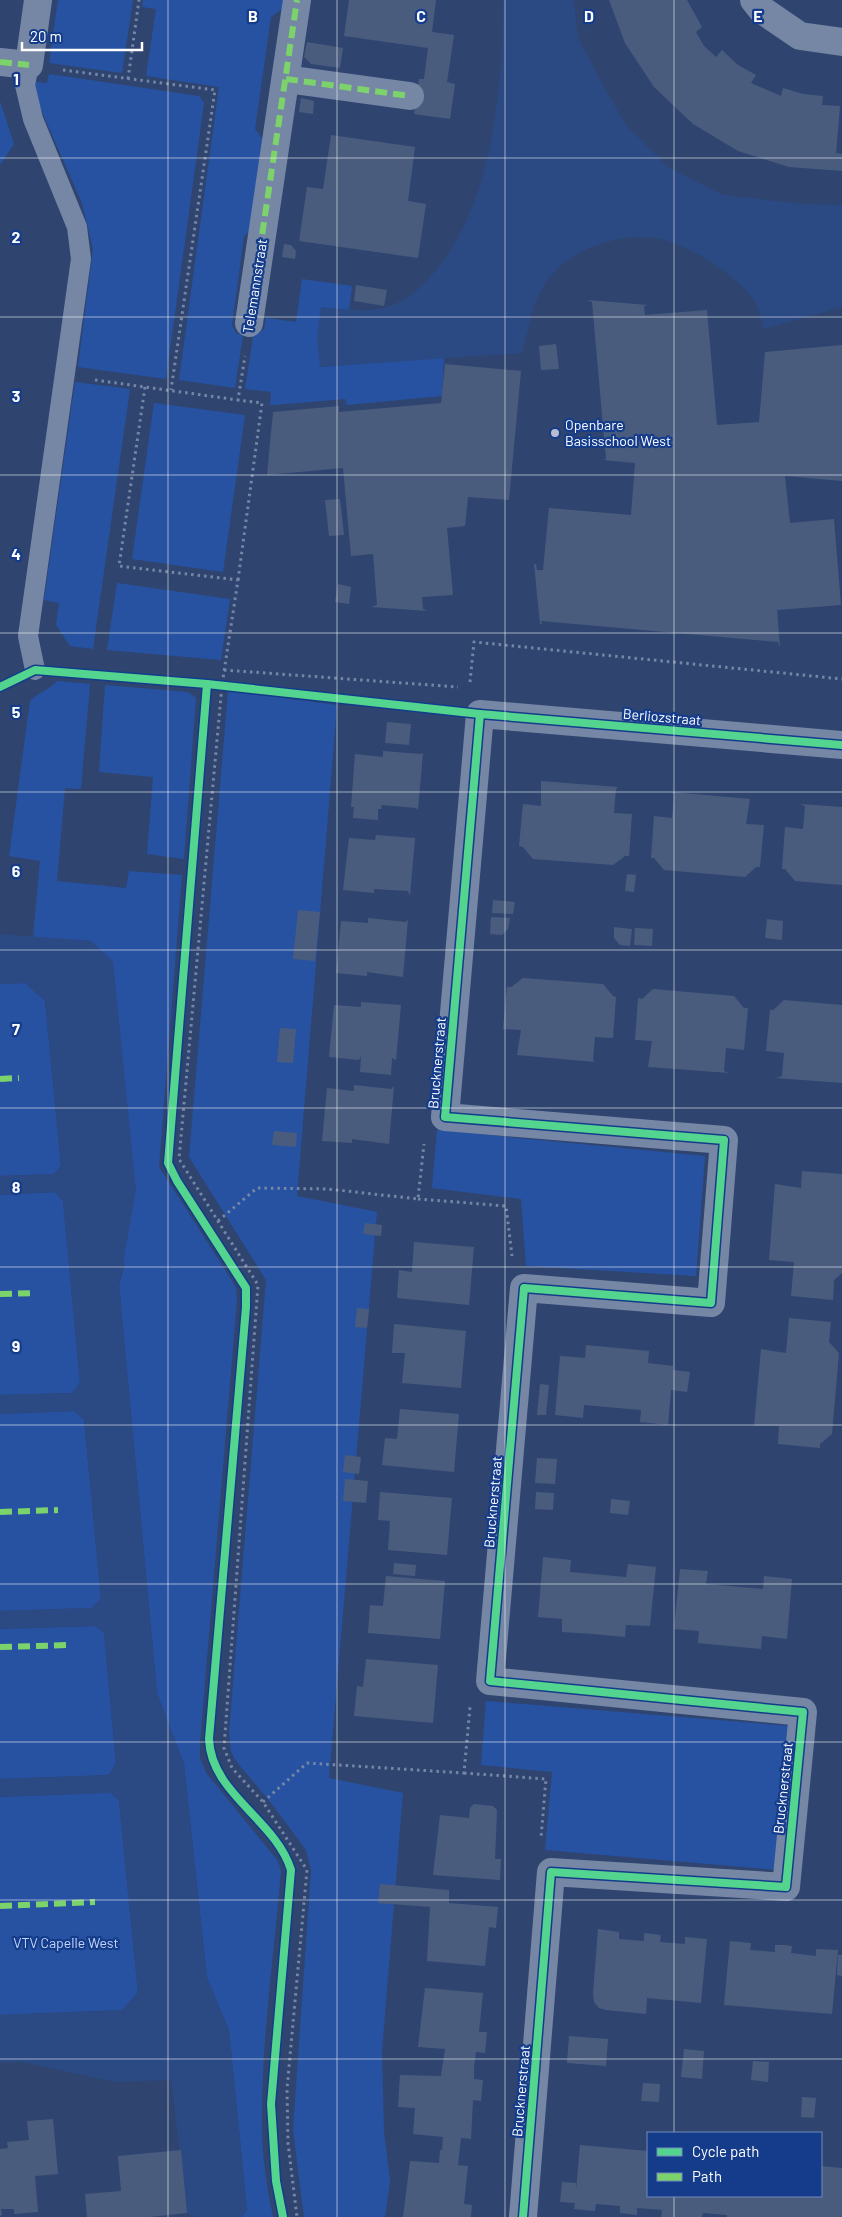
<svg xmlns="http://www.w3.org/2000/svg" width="842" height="2217" font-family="Barlow,sans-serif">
<rect width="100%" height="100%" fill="#2f4570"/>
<g fill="#2752a2">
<polygon points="58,0 133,0 122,73 49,63"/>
<polygon points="143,0 286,0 286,6 271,17 255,129 266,144 254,228 244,236 232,325 236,333 243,335 235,388 179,380 219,87 146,76 156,9 142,7"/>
<polygon points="49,74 199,96 204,103 166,379 78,367 93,249 82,203 35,96 35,82 47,83"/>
<polygon points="0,101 14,144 0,165"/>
<polygon points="302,279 352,286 349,310 321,308 320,367 444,357 442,396 347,405 345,399 274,405 270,405 271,392 245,389 253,337 264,329 266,318 296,322"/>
<polygon points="75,382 130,389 93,649 70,646 56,625 59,603 44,600"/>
<polygon points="154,403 245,415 223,572 132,559"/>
<polygon points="117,583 230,599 221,660 107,650"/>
<path d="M57 681 90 684 81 789 65 788 57 881 126 888 129 871 182 875 159 1167 229 1276 236 1288 237 1300 200 1742V1758L207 1774 278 1861 281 1871C274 1956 261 2041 262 2126 262 2157 267 2187 273 2217H242L247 2210 229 2030 207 1978 184 1764 157 1693 119 1285 124 1266 91 941 33 937 40 861 9 856 30 701C39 692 47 692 57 681Z"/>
<polygon points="105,685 188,692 196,698 184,859 147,854 153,777 99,772"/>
<polygon points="228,691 337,705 297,1196 377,1212 329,1778 403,1793 382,2051 384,2131 390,2181 385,2217 304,2217 293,2130 311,1870 306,1850 271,1803 236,1761 231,1751 229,1732 266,1280 189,1157"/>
<polygon points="25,983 45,1001 61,1166 54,1174 0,1176 0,984"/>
<polygon points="437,1130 705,1156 696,1276 526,1266 521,1199 432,1188"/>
<polygon points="55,1192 63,1201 80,1383 72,1393 0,1395 0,1195"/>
<polygon points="74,1411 84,1419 101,1599 92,1608 0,1611 0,1414"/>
<polygon points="95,1626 104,1633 116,1764 109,1775 0,1779 0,1629"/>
<polygon points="486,1701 790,1726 778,1870 545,1850 552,1772 481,1765"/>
<polygon points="111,1792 119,1801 138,1993 122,2010 0,2015 0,1797"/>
</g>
<g fill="#2b4983">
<path d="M503 0H574L578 38 603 85 626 125 668 167 723 195 803 204 842 205V307L763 329C761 320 759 307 754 300 736 275 686 242 655 238 618 233 572 249 549 278 534 296 528 331 522 353L320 367 317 337 321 307C344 309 372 314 393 305 414 296 431 278 444 260 484 204 495 132 501 65 503 43 502 22 503 0Z"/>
<polygon points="0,934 91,941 113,961 136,1190 119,1285 157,1693 184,1764 207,1978 229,2030 247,2210 242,2217 195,2217 187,2213 171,2080 114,2082 22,2062 0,2063 0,2015 122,2010 138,1992 119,1801 110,1793 0,1797 0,1779 108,1775 116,1764 104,1633 95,1626 0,1629 0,1611 92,1608 101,1598 84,1420 74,1411 0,1414 0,1395 72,1393 80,1383 63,1201 55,1192 0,1195 0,1176 54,1174 61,1165 45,1001 25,983 0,984"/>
</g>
<g fill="#4a5c7e">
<polygon points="349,0 436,0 432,32 454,35 447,82 455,84 450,119 414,114 419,79 424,79 428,48 344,36"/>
<polygon points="609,0 687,0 702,27 696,32 704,46 716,57 722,50 738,65 756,75 751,83 781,96 783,88 803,94 823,96 822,105 840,106 836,153 842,154 842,171 789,167 738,151 693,124 654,87 625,43"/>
<polygon points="307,42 343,48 340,68 311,64 304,57"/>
<polygon points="301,98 314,101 313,114 299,112"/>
<polygon points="331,135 415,147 408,201 426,204 418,258 299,241 307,187 323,189"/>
<polygon points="284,244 291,245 296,251 295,259 282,257"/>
<polygon points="356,285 387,290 384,306 354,301"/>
<polygon points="587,300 648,305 644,306 645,315 707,310 717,425 759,422 765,352 842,345 842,481 785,476 790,523 834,519 841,605 777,610 780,647 778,642 541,621 542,624 540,624 534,564 536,564 537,570 543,570 549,508 631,515 635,463 603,460 606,459 592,302"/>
<polygon points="556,344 559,369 541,370 539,346"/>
<polygon points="445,364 521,371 509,500 468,497 465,526 447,528 453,595 422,597 423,609 427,611 371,607 377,605 373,554 351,556 343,468 267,475 273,412 339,406 339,412 441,403"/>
<polygon points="340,499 344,535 329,536 325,500"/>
<polygon points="338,584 351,587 349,604 335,602"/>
<polygon points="387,722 411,724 409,745 385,743"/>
<polygon points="383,751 421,754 423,753 418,810 416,808 382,805 381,809 378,809 378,820 353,818 354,807 351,807 355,754 383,757"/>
<polygon points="541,781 618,787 616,789 614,813 632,814 629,856 625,856 613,865 533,859 523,847 519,846 523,804 541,806"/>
<polygon points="672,792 750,799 746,824 764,825 760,867 756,867 745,877 664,870 654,858 651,858 654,816 672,818 674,794"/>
<polygon points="800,804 842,807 842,885 795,881 785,869 782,869 785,827 803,829 805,806"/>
<polygon points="376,835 415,838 410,896 408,891 374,889 374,893 343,890 349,838 375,840"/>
<polygon points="627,874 636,875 634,892 625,891"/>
<polygon points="493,900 515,902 513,914 492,913"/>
<polygon points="298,910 320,912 315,961 293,959"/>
<polygon points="491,917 510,918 508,929 502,935 490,934"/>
<polygon points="368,918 406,922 408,919 403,977 367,972 367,976 336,973 341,921 368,923"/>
<polygon points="767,919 783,921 782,940 765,938"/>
<polygon points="614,927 632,929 630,946 620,945 614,938"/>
<polygon points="635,928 653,929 652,946 634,945"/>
<polygon points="523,978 603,984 613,996 616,997 613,1038 595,1037 593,1060 595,1062 517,1055 521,1030 503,1029 507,987 511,987"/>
<polygon points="653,989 734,996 744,1008 748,1008 744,1050 726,1048 724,1071 729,1073 648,1067 652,1041 635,1040 638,998 642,999"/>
<polygon points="784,1000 842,1005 842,1083 776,1078 782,1076 784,1053 766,1051 770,1010 773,1010"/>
<polygon points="361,1002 401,1005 396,1060 392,1058 391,1075 360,1072 361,1056 359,1060 329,1057 334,1005 361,1007"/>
<polygon points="280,1028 296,1029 293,1063 277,1062"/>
<polygon points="354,1085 391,1089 394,1086 389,1144 352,1139 352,1143 322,1141 327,1088 354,1091"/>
<polygon points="274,1131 297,1133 296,1147 272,1145"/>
<polygon points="802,1171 842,1174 842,1273 834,1280 833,1300 791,1296 794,1262 769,1260 775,1184 801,1188"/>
<polygon points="365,1223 382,1225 381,1236 363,1234"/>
<polygon points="414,1242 474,1247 469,1305 397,1298 399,1270 412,1272"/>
<polygon points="357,1308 369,1309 367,1328 355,1327"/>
<polygon points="789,1318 831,1322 829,1342 839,1353 832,1434 820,1444 820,1448 778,1444 779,1426 754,1426 761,1349 786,1353"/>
<polygon points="394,1324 466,1331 461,1388 402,1383 405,1353 392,1353"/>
<polygon points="586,1345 649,1351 648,1363 673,1366 673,1370 690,1372 687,1392 671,1390 668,1425 640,1422 641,1410 584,1405 583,1418 555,1415 560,1356 585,1358"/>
<polygon points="540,1384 549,1385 546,1415 537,1415"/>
<polygon points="400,1409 459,1414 454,1472 382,1465 385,1438 397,1439"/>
<polygon points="345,1455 361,1457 359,1474 343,1472"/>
<polygon points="537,1458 557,1459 555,1484 535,1483"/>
<polygon points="345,1479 368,1481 366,1503 343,1501"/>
<polygon points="380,1492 452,1498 447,1555 388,1550 390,1521 378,1520"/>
<polygon points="536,1492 554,1493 553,1510 535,1509"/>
<polygon points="611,1499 630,1501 628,1515 610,1513"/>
<polygon points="543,1557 571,1560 570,1572 626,1577 628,1564 656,1567 650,1626 626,1625 625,1637 593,1634 562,1632 562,1619 538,1617"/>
<polygon points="394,1563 416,1565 415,1576 393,1574"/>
<polygon points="680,1569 708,1571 706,1584 763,1589 764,1576 792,1579 787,1639 762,1636 761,1649 698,1643 699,1631 674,1629"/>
<polygon points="386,1576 445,1581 440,1639 368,1633 370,1605 383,1606"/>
<polygon points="366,1659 438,1665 433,1723 354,1716 357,1686 363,1687"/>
<polygon points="474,1804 493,1806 497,1810 495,1859 501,1859 500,1880 433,1875 440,1815 469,1818 470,1808"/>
<polygon points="380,1884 449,1890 449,1903 498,1907 496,1928 489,1927 485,1966 427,1961 430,1907 378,1903"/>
<polygon points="598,1929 619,1932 619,1939 644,1941 644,1933 661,1935 660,1942 685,1944 685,1937 707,1939 701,2003 647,1998 646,2014 606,2010 599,2008 594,2002 593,1994"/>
<polygon points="730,1941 751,1943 750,1950 775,1952 775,1945 784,1945 792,1946 791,1953 816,1956 816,1949 838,1950 832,2014 724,2005"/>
<polygon points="838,1955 842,1955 842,1976 837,1975"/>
<polygon points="425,1988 483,1993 479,2032 487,2032 485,2053 476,2052 474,2066 474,2079 483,2080 481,2101 473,2100 471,2139 461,2138 458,2165 468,2166 464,2204 472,2205 471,2217 403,2217 410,2161 439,2163 440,2150 442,2150 443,2137 413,2134 415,2108 398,2107 400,2075 441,2076 445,2049 418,2047"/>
<polygon points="569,2036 608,2039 606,2066 567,2063"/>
<polygon points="684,2049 704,2051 702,2079 681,2077"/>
<polygon points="753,2061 769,2062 768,2082 751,2080"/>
<polygon points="643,2083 660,2084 659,2102 641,2101"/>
<polygon points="802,2097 816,2098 814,2118 801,2117"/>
<polygon points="53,2119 58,2174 35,2176 38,2212 14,2214 14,2209 1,2209 2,2215 0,2216 0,2149 8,2148 7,2142 29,2140 27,2121"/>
<polygon points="580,2145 648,2151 648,2196 821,2196 821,2166 842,2168 842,2217 727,2217 727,2215 703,2213 702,2217 661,2217 662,2210 637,2208 637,2215 628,2214 620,2213 620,2206 596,2204 595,2211 574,2209 575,2203 560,2202 562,2182 576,2183 576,2190"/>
<polygon points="181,2150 187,2213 149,2217 87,2217 85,2194 121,2191 118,2156"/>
</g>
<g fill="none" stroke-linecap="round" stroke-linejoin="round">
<g stroke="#7686a5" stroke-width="3" stroke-dasharray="2.5 4" stroke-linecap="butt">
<polyline points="63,70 215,90 171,390"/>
<polyline points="128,79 139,0"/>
<polyline points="95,380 238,400 245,356"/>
<polyline points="145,387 119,566 238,580 222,685 179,1159 258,1285 224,1748 232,1768 263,1802 307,1870 287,2089 288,2143 297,2217"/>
<polyline points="238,580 262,403 238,400"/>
<polyline points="224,670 458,687"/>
<polyline points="470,682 474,642 842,679"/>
<polyline points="418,1199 506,1206 512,1256"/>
<polyline points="218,1221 257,1188 328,1189 418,1199 424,1144"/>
<polyline points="464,1773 546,1779 541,1838"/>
<polyline points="263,1802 307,1763 464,1773 470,1707"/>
</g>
<polyline stroke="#7686a5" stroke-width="20" points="29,65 25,85 33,119 77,227 81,259 28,636 35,670"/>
<g stroke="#7686a5" stroke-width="28">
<polyline points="754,0 762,10 800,36 842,42"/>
<polyline points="0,62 29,65 38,0"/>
<polyline points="286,79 410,96"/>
<polyline points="249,323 297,0"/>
<polyline points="523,2217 551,1872 786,1887 803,1712 490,1681 524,1288 711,1303 724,1140 445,1117 480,714 842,745"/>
</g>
<g stroke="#7cd36c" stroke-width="6" stroke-dasharray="12 6" stroke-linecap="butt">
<polyline points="0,62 29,65"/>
<polyline points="286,79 410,96"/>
<polyline points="249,323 297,0"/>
<polyline points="0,1079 19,1078"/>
<polyline points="0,1294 36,1293"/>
<polyline points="0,1512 58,1510"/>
<polyline points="0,1647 70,1645"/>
<polyline points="0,1906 95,1902"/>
</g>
<g stroke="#143c8b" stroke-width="11">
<g id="cycleway">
<path d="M207 684 168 1163 177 1181 246 1288V1307L209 1739C211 1794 276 1820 291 1870L271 2104 276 2181 283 2217"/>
<polyline points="0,687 35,670 207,684 480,714 842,745"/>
<polyline points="480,714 445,1117 724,1140 711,1303 524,1288 490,1681 803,1712 786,1887 551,1872 523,2217"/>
</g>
</g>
<use href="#cycleway" stroke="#53d58f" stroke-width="8"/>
</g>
<path fill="none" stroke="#fff" stroke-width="1" stroke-opacity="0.55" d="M168 0V2217M337 0V2217M505 0V2217M674 0V2133M0 158H842M0 317H842M0 475H842M0 633H842M0 792H842M0 950H842M0 1108H842M0 1267H842M0 1425H842M0 1584H842M0 1742H842M0 1900H842M0 2059H842M674 2196V2217"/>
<circle fill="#b6becd" stroke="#143c8b" stroke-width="2" cx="555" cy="433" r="5"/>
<g text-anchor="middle" stroke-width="4.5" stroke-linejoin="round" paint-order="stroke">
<g font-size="14" fill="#fff" stroke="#143c8b">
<text transform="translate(255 286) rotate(-81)" y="5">Telemannstraat</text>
<text transform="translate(662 717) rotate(5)" y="5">Berliozstraat</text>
<text transform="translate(437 1063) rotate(-85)" y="5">Brucknerstraat</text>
<text transform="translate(493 1502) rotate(-85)" y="5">Brucknerstraat</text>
<text transform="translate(783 1788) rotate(-84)" y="5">Brucknerstraat</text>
<text transform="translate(521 2091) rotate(-85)" y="5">Brucknerstraat</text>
</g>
<g font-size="14" fill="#fff" stroke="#143c8b" text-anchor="start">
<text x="565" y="430">Openbare<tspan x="565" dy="16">Basisschool West</tspan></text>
</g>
<g font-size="14" fill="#c3d7fb" stroke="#143c8b">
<text x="66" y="1948">VTV Capelle West</text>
</g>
</g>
<g font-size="16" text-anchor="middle" font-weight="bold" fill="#fff" stroke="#143c8b" stroke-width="4.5" stroke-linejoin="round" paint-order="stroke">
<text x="253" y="22">B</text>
<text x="421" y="22">C</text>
<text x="589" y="22">D</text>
<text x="758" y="22">E</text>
<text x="16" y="85">1</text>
<text x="16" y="243">2</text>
<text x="16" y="402">3</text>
<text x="16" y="560">4</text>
<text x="16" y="718">5</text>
<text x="16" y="877">6</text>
<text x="16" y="1035">7</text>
<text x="16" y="1193">8</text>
<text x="16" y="1352">9</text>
</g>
<rect x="647" y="2132" width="175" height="65" fill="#143c8b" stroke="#728ab9"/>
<rect x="657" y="2148" width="25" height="8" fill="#53d58f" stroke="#728ab9"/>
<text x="692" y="2157" font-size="15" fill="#ffffff">Cycle path</text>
<rect x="657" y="2173" width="25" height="8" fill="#7cd36c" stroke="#728ab9"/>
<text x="692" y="2182" font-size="15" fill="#ffffff">Path</text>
<path d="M22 42v8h120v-8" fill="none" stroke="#ffffff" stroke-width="2.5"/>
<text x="30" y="42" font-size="15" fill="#ffffff" stroke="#143c8b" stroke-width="4" paint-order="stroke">20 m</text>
</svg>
